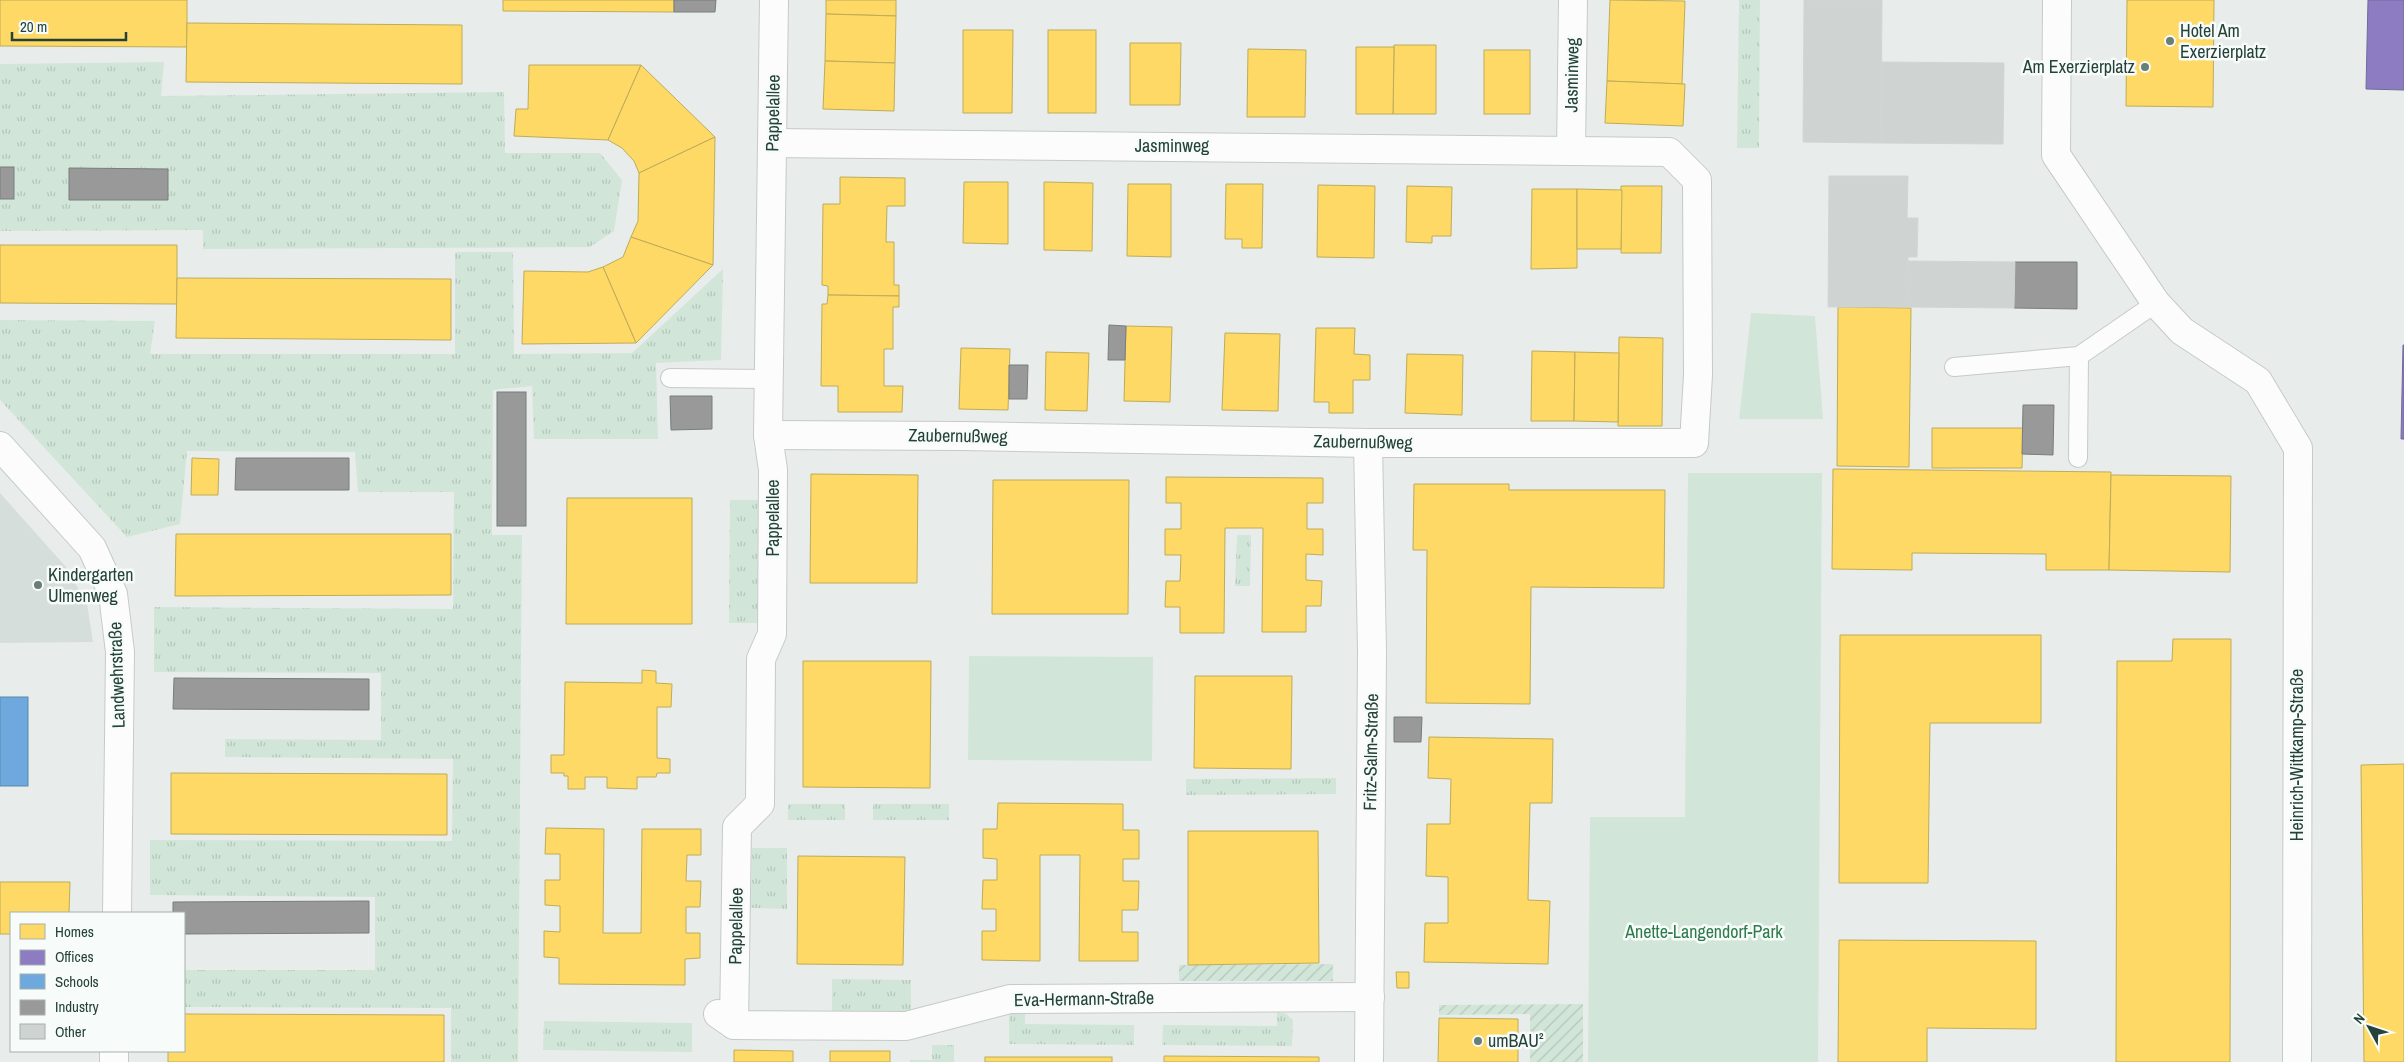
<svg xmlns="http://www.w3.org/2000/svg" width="2404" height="1062" font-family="'Archivo Narrow',sans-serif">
<defs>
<pattern id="grass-tufts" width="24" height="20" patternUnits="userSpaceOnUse" patternTransform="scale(1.25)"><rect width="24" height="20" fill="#d1e6d8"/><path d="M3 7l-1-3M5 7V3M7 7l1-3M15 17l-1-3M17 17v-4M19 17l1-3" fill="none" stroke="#b3c6ba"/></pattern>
<pattern id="garden-furrows" width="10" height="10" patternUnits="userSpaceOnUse" patternTransform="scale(1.25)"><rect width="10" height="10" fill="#d1e6d8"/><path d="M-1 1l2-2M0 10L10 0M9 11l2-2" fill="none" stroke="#b3c6ba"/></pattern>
</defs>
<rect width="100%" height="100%" fill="#e8edeb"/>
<polygon fill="#d6dedb" points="0,493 66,567 87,604 93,642 0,643"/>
<g fill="url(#grass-tufts)">
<polygon points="1739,0 1760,0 1759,148 1737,148"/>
<polygon points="164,62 161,96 504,92 505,153 600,153 622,180 614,231 590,247 203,249 203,230 0,231 0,64"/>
<polygon points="455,252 513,252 514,354 632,353 723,269 721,360 656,363 658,439 534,439 532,386 493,390 492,535 522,535 518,1062 451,1062 451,1008 184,1007 184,970 375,970 375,897 150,895 150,840 452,841 453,759 225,757 225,739 381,740 381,673 154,672 154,607 453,609 454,492 358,492 355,452 187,451 180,524 127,537 0,400 0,320 155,321 150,354 455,354"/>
<polygon points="730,500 758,500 757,623 729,623"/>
<polygon points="1237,535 1251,535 1250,586 1235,586"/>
<polygon points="1336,778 1336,794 1186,795 1186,779"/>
<rect x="788" y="804" width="57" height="16"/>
<rect x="873" y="804" width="76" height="16"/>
<polygon points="752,848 787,848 787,909 751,908"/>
<polygon points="832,979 911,980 911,1014 832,1013"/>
<polygon points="1016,1011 1025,1011 1025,1024 1134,1025 1134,1045 1009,1044 1009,1015"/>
<polygon points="1277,1012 1285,1013 1293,1020 1292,1046 1162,1045 1163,1025 1277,1026"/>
<polygon points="544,1021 692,1023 692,1052 543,1050"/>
<polygon points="932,1045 954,1045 954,1062 910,1062 910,1060 932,1060"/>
</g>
<g fill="#d1e6d8">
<polygon points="1751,313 1815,316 1823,419 1739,419"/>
<polygon points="1688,473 1822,473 1818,1062 1588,1062 1590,817 1685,817"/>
<polygon points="969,656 1153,657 1152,761 968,760"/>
</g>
<g fill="url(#garden-furrows)">
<polygon points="1333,964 1333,981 1179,981 1179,965"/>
<polygon points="1583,1004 1583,1062 1530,1062 1530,1014 1439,1015 1439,1005"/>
</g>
<g fill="#ffd966" stroke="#bdac59">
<polygon points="0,0 187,0 187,47 0,46"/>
<polygon points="503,0 674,0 674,12 503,11"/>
<polygon points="826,0 896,0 896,16 826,14"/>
<polygon points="1610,0 1685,1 1682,84 1607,81"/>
<polygon points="2127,0 2214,0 2213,107 2126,106"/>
<polygon points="826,14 896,16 895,63 825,61"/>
<polygon points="187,23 462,25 462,84 186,82"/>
<polygon points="963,30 1013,30 1012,113 963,113"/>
<rect x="1048" y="30" width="48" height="83"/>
<polygon points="1130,43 1181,43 1180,105 1130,105"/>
<polygon points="1394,45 1436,45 1436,114 1393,114"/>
<polygon points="1356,47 1394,47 1393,114 1356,114"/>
<polygon points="1248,49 1306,50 1305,117 1247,117"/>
<rect x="1484" y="50" width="46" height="64"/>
<polygon points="825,61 895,63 894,111 823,109"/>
<polygon points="529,65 641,65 608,140 514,136 516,109 528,109"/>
<polygon points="641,65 715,137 639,173 634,161 622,148 608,140"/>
<polygon points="1607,81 1685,84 1683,126 1605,123"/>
<polygon points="715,137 713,265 631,237 638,221 639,173"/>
<polygon points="840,177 905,178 905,206 887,206 886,242 894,242 894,285 899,285 899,296 828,295 828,286 822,285 823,204 840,204"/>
<polygon points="964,182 1008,182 1008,244 963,243"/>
<polygon points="1044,182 1093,183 1092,251 1044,250"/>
<polygon points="1128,184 1171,184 1171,257 1127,256"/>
<polygon points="1226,184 1263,184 1262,248 1242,248 1242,239 1225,239"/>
<polygon points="1318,185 1375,186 1374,258 1317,257"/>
<polygon points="1407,186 1452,187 1451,236 1432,236 1432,243 1406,242"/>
<polygon points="1621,186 1662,186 1661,253 1621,253"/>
<polygon points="1532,189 1577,189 1577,268 1531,269"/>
<polygon points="1577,189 1622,190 1621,249 1577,249"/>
<polygon points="631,237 713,265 636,343 603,267 623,257"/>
<polygon points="0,245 177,245 177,304 0,303"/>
<polygon points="603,267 636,343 522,344 524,271 588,272"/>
<polygon points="177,278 451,279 451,340 176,338"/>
<polygon points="828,295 899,296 899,307 893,307 893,349 884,349 884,386 903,386 902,412 838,412 838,386 821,386 822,304 827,304"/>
<polygon points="1838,307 1911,308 1909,467 1837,466"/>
<polygon points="1126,326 1172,327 1170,402 1124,401"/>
<polygon points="1316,328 1355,328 1354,354 1370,355 1370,380 1353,380 1353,413 1329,413 1329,402 1314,402"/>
<polygon points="1225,333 1280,334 1278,411 1222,410"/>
<polygon points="1619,337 1663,338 1662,426 1618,426"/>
<polygon points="961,348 1010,349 1008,410 959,409"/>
<polygon points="1532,351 1575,352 1574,421 1531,421"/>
<polygon points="1046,352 1089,353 1087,411 1045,410"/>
<polygon points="1575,352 1619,353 1618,422 1574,421"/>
<polygon points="1407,354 1463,355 1462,415 1405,413"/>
<polygon points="1932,428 2023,428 2022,468 1932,468"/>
<polygon points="192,458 219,459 218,495 191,495"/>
<polygon points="1833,469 2111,472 2109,570 2046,570 2046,554 1912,553 1912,570 1832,569"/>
<polygon points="811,474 918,475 917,583 810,583"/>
<polygon points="2111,475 2231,476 2230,572 2109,570"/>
<polygon points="1166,477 1323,478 1323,503 1307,503 1307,529 1323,529 1323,555 1306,554 1306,580 1322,581 1321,606 1306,606 1306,632 1262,632 1263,528 1225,528 1224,633 1180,633 1180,607 1165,607 1166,581 1180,581 1181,555 1165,555 1165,529 1181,529 1181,503 1166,503"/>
<polygon points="993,480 1129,480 1128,614 992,614"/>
<polygon points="1414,484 1509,484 1509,490 1665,490 1664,588 1531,587 1530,704 1426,703 1427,550 1413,550"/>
<polygon points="567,498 692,498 692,624 566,624"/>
<polygon points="176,534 451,534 451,595 175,596"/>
<polygon points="1840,635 2041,635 2041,723 1930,723 1928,883 1839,883"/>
<polygon points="2173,639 2231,639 2230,1062 2116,1062 2117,661 2172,661"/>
<polygon points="803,661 931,661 930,788 803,787"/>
<polygon points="642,670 656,671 656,683 672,684 671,707 657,707 657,758 670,759 670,773 657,773 656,777 637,777 637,789 607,788 607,777 585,777 585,789 568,789 568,776 564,776 564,773 551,773 551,755 564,755 565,682 642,683"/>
<polygon points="1195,676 1292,676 1291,769 1194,768"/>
<polygon points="1429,737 1553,739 1552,803 1530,803 1528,900 1550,901 1548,964 1424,962 1425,923 1448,923 1448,877 1426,876 1427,824 1450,824 1451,779 1428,778"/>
<polygon points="2404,764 2404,1062 2364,1062 2361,765"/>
<polygon points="171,773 447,774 447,835 171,834"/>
<polygon points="998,803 1123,804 1123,830 1139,830 1139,859 1123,859 1123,881 1139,881 1138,910 1122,910 1122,932 1138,932 1138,961 1079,961 1080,855 1040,855 1040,961 982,960 982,931 996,931 996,909 982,909 983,880 997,880 997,859 983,858 983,829 997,829"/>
<polygon points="546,828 604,829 603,933 641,933 642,829 701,829 701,855 687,855 686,881 701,881 700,907 686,907 686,933 700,933 700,958 685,959 685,985 559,984 559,958 544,957 544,931 560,932 560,906 545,905 545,880 560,880 560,854 545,854"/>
<polygon points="1188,831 1318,831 1319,963 1188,965"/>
<polygon points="798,856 905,857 903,965 797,964"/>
<polygon points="0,882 70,882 69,913 11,913 11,934 0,934"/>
<polygon points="1839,940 2036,941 2036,1029 1927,1028 1927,1062 1838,1062"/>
<polygon points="1396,972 1409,972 1409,988 1397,988"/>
<polygon points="184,1014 444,1015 444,1062 168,1062 168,1051 184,1051"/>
<polygon points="1439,1018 1518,1019 1518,1062 1438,1062"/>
<polygon points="734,1050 793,1051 793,1062 734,1062"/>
<rect x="830" y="1051" width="60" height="11"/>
<polygon points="1164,1056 1319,1057 1319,1062 1164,1062"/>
<rect x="985" y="1057" width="127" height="5"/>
</g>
<g fill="#8e7cc3" stroke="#6e6b9a">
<polygon points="2368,0 2404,0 2404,90 2366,89"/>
<polygon points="2403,345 2404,345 2404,439 2401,439"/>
</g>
<rect fill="#6fa8dc" stroke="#5889ab" x="0" y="697" width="28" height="89"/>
<g fill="#999" stroke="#767f7c">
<polygon points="674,0 716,0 715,12 674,12"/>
<rect x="0" y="167" width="14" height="32"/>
<polygon points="69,168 168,169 168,200 69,200"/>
<polygon points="2015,262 2077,262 2077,309 2014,308"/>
<polygon points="1109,325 1126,326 1125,360 1108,360"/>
<polygon points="1009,365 1028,365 1027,399 1009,399"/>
<rect x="497" y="392" width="29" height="134"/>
<polygon points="670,396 712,396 712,429 671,430"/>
<polygon points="2023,405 2054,405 2053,455 2022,454"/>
<polygon points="236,458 349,458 349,490 235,490"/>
<polygon points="174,678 369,679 369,710 173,709"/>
<polygon points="1394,717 1422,717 1421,742 1394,742"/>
<polygon points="369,901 369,933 184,934 184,913 173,913 173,902"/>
</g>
<g fill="#cfd4d2" stroke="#d1d6d4">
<polygon points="1804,0 1882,0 1881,143 1803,142"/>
<polygon points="1882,62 2004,63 2003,144 1881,143"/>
<polygon points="1829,176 1908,176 1907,218 1918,218 1917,257 1908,257 1907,307 1828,307"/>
<polygon points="1908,261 2015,262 2014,308 1907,307"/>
</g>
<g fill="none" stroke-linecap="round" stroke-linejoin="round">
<g stroke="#c5cac8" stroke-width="20">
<g id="lane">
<polyline points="1954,367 2079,356 2156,303"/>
<polyline points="670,378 769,379"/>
<polyline points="2078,458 2079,356"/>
</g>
</g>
<g stroke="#c5cac8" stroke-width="30">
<g id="street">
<polyline points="2057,0 2056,155 2156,303 2182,331 2258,381 2298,448 2297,1062"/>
<polyline points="1571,151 1573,0"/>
<polyline points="768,435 963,436 1368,443 1694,443 1698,375 1697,180 1669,152 772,143"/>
<polyline points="1368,443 1372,651 1369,1062"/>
<polyline points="0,446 92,548 113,594 120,652 117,913"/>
<polyline points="718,1014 734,1025 906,1026 1010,999 1370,997"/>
<polyline points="734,1025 737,827 760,804 761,659 772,634 773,470 768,435 774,0"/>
<polyline points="114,1062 114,1051"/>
</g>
</g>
<use href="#lane" stroke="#fcfcfc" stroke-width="18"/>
<use href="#street" stroke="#fcfcfc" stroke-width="28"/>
</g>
<g fill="#697e78" stroke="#f7fbf9" stroke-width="2">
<circle cx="2170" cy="41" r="5"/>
<circle cx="2145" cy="67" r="5"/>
<circle cx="38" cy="585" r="5"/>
<circle cx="1478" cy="1041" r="5"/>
</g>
<g text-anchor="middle" stroke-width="5" stroke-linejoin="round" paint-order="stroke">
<g font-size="18" fill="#24423a" stroke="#f7fbf9" text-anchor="start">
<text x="2180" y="37">Hotel Am<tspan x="2180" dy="21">Exerzierplatz</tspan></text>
<text x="2135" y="73" text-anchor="end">Am Exerzierplatz</text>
<text x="48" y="581">Kindergarten<tspan x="48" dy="21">Ulmenweg</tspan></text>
<text x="1488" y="1047">umBAU²</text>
</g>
<g font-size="18" fill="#24423a" stroke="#f7fbf9">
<text transform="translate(1572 75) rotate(-89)" y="6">Jasminweg</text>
<text transform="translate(773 113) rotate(-89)" y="6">Pappelallee</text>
<text x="1172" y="152">Jasminweg</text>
<text transform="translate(958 436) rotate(1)" y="6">Zaubernußweg</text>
<text transform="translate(1363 442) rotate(1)" y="6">Zaubernußweg</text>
<text transform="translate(773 518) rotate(-90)" y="6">Pappelallee</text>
<text transform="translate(117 675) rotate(-92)" y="6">Landwehrstraße</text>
<text transform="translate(1371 752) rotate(-89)" y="6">Fritz-Salm-Straße</text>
<text transform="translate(2297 755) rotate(-90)" y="6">Heinrich-Wittkamp-Straße</text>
<text transform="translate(736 926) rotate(-89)" y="6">Pappelallee</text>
<text transform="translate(1084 999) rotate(-1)" y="6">Eva-Hermann-Straße</text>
</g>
<g font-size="18" fill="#2d7a4b" stroke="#f7fbf9">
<text x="1704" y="938">Anette-Langendorf-Park</text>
</g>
</g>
<rect x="10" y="912" width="175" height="140" fill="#f7fbf9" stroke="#a3b1ad"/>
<rect x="20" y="924" width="25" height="15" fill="#ffd966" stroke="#a3b1ad"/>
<text x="55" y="937" font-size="15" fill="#24423a">Homes</text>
<rect x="20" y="950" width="25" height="15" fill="#8e7cc3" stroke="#a3b1ad"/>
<text x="55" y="962" font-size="15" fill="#24423a">Offices</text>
<rect x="20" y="974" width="25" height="15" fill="#6fa8dc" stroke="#a3b1ad"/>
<text x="55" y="987" font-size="15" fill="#24423a">Schools</text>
<rect x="20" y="1000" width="25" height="15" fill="#999999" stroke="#a3b1ad"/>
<text x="55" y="1012" font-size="15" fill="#24423a">Industry</text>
<rect x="20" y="1024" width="25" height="15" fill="#cfd4d2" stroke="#a3b1ad"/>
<text x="55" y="1037" font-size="15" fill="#24423a">Other</text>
<g transform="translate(2369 1027) rotate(310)" stroke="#f7fbf9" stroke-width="4" paint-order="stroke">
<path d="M0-4L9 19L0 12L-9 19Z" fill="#24423a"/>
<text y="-8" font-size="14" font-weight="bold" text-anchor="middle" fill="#24423a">N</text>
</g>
<path d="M12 32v8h114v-8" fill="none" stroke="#24423a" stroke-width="2.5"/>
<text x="20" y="32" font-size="15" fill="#24423a" stroke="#f7fbf9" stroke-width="4" paint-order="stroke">20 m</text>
</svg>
